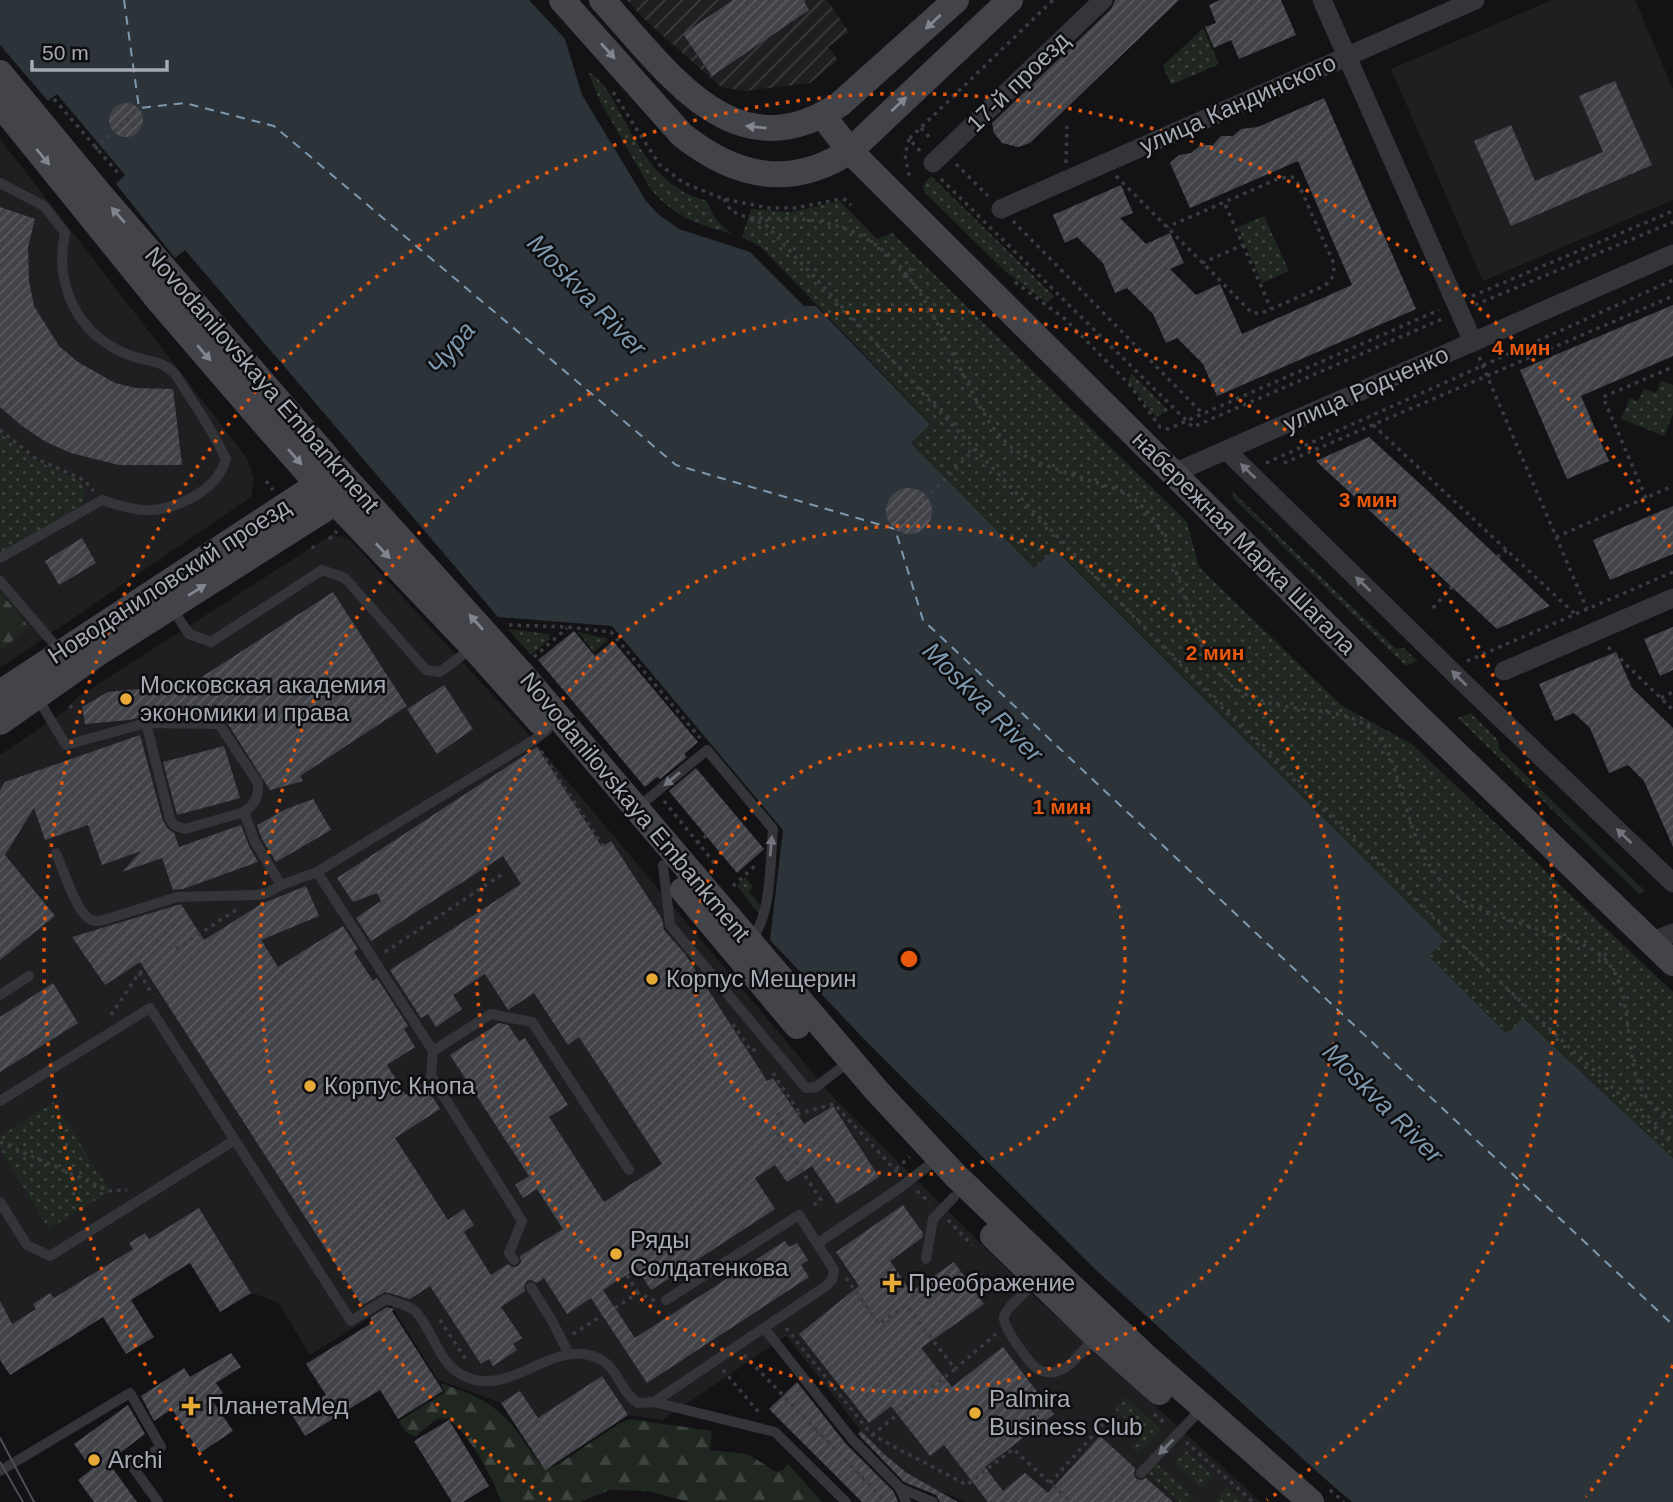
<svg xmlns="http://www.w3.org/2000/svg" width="1673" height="1502" font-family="Arial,sans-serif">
<defs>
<pattern id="industrial-furrows" width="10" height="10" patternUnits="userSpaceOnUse" patternTransform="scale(1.75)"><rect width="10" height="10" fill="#1f1f21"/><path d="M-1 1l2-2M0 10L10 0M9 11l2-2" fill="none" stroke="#3d3d3f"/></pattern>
<pattern id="green-dots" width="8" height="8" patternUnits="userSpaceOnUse" patternTransform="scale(1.75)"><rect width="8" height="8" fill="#1f2720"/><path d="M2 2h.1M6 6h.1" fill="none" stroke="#3d443e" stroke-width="1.8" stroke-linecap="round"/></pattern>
<pattern id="forest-firs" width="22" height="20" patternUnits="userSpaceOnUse" patternTransform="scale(1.75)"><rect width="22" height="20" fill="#1f2720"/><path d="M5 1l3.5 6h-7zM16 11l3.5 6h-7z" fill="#3d443e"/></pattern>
<pattern id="building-hatch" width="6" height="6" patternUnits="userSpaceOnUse" patternTransform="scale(1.75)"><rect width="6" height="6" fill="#424348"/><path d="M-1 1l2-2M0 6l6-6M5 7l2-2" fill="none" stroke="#5a5b60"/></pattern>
</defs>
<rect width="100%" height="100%" fill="#131315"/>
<g fill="#1f1f21">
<polygon points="1552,0 1635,0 1673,89 1673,200 1483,281 1391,69"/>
<polygon points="0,139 247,458 254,480 251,497 0,668"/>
<polygon points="331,535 344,537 350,540 523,728 834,1098 1036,1298 1261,1502 967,1502 939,1491 910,1475 884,1454 861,1431 786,1336 663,1420 628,1415 538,1418 520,1391 501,1403 438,1380 391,1305 310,1355 278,1302 251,1293 199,1208 149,1239 145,1233 129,1243 133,1249 54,1298 50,1293 33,1304 36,1309 0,1331 0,755 68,709 76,698"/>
</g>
<polygon fill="url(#industrial-furrows)" points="627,0 827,0 849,32 828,47 838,60 810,83 744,91 721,87 645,20"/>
<g fill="url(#green-dots)">
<polygon points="1203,28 1219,64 1171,85 1163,66"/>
<path d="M588 72C601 78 609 93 616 105 640 148 656 187 707 201 712 216 719 224 732 234 697 224 674 217 650 188L600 101Z"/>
<polygon points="931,176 1054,296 1047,303 1006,272 924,192 923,185"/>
<polygon points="840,201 877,239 892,233 1187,522 1199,567 1341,705 1413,745 1673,992 1673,1158 1523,1019 1507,1034 1429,956 1445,940 1056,549 1034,568 911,443 930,423 762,248 742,237 751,209 791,212"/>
<polygon points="1264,216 1289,271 1262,283 1238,227"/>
<polygon points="1132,374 1169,411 1156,417 1128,381"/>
<polygon points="1661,381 1673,385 1673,414 1664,436 1621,419 1630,398 1638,401 1644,389 1656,393"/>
<polygon points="0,433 33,459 82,482 85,494 81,505 0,553"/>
<polygon points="1232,491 1396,649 1404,648 1417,661 1406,666 1233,498"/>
<polygon points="508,629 549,634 550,639 531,655"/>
<polygon points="578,632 609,639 594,652"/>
<polygon points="1471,713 1498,740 1499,749 1645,891 1639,894 1458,718"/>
<polygon points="745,877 753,887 749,892 761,906 760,915 737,886"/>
<polygon points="54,1102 110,1191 49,1229 0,1150 0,1136"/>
<polygon points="1126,1397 1161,1430 1138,1454 1132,1448 1143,1435 1115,1409"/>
<polygon points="1186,1451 1213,1476 1202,1488 1175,1463"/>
<polygon points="1156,1463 1194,1497 1189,1502 1180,1502 1148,1473"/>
<polygon points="1227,1488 1243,1502 1218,1502 1216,1500"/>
</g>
<g fill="url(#forest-firs)">
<polygon points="0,592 29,627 0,651"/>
<path d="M440 1383C472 1394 493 1401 515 1429 526 1442 532 1457 545 1469L559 1464 620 1423 630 1419 712 1431 710 1450 748 1454 776 1472 783 1470 788 1464 822 1502H690L647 1491 610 1490 580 1502H504L501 1501C490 1472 472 1439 448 1418L437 1419 416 1436C406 1435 403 1429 399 1421L445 1392Z"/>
</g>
<polygon fill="#2c343a" points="0,0 529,0 565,39 582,95 646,201 658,214 679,229 750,252 804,306 816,306 930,424 911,443 1034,568 1055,549 1445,940 1429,956 1507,1034 1523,1018 1673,1158 1673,1502 1352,1502 1324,1478 1098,1272 865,1040 770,940 783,830 612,626 498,617 185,250 175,258 116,184 125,175 57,94 48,101 0,45"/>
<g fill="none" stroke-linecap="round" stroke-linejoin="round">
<polyline stroke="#7e98ae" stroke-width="2" stroke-dasharray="9 7" stroke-linecap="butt" points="124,0 139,108 185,103 274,126 676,465 895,529 923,620 1673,1325"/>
</g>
<g fill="url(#building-hatch)">
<polygon points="733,0 803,0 809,10 712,76 683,34"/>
<polygon points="1115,0 1179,0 1030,143 1018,147 1002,143 994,133 992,123 1111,9"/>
<polygon points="1220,0 1281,0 1296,35 1239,59 1231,40 1214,48 1205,27 1216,23 1209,5"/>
<polygon points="1615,81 1652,165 1511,226 1474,141 1511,125 1535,181 1603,152 1579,96"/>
<polygon points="1324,98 1416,309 1217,396 1203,364 1177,338 1166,343 1153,314 1127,288 1115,293 1103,263 1077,237 1065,243 1053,215 1121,185 1133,213 1120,218 1146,244 1170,233 1184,263 1170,269 1196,295 1220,284 1242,334 1352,285 1298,161 1190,208 1170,163 1179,155 1191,153 1201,145 1213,145 1221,136 1233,136 1241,129 1258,127"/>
<circle cx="126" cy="120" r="17"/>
<polygon points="0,207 35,219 28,247 29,281 34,306 59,346 78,362 115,383 136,388 173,389 182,465 119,465 71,453 46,442 22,426 0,407"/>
<polygon points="1673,305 1673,356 1581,396 1609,461 1567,479 1520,370"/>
<polygon points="1369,437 1429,492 1550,606 1497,629 1316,461"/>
<circle cx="909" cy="511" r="23"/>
<polygon points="1673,506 1673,554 1610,580 1593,540"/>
<polygon points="82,538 96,563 59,585 45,561"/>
<polygon points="333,592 407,706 300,776 303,781 270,790 215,704 199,714 146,716 129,720 85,724 82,707 108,692 191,684"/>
<polygon points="1673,627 1673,670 1660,676 1644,639"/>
<polygon points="574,631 595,656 613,641 698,742 684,754 687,757 660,779 657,777 645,787 538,660"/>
<polygon points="1616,652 1632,688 1673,728 1673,847 1644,781 1628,765 1609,773 1590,728 1574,713 1555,721 1539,684"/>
<polygon points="444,685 473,729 437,754 407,709"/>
<polygon points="140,735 163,821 168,829 174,833 179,847 241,825 249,846 258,862 183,889 173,890 162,858 122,872 141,851 102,865 88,825 45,840 34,808 5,855 55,916 0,960 0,790 5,782"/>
<polygon points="224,746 240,798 177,815 163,762"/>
<polygon points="537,747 602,847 611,841 662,919 664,930 685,954 767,1081 773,1078 804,1124 833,1106 879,1177 837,1204 812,1166 787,1182 775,1165 755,1178 775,1209 651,1290 637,1268 603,1290 635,1338 785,1241 789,1247 797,1243 808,1260 801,1265 809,1277 647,1383 591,1298 567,1314 544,1278 537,1283 531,1280 527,1281 524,1287 525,1291 501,1307 522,1338 513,1344 517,1350 493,1366 489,1359 481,1364 430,1286 410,1299 385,1292 362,1305 140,962 105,985 72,937 181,904 204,940 261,904 306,886 319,916 261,940 278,967 343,926 358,949 354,952 373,981 377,978 408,1026 404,1029 415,1047 387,1065 406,1095 424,1083 440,1109 395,1138 448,1220 464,1209 474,1225 464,1232 491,1275 508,1264 512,1267 518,1266 521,1262 520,1256 563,1229 537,1189 523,1198 515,1185 529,1176 450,1055 499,1023 508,1025 519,1041 525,1038 568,1105 549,1117 604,1202 662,1164 579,1037 568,1045 534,993 508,1010 485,974 453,995 462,1009 436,1027 428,1014 421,1018 390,970 521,884 503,856 371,941 356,918 381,901 377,893 353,902 337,878"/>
<polygon points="696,768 764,849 737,873 669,791"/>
<polygon points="313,799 331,830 276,862 262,839 257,825 286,809"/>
<polygon points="53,983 78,1023 0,1072 0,1017"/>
<polygon points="903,1205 923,1233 922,1238 890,1261 911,1292 954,1262 984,1304 921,1348 952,1387 1003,1347 1054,1414 985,1467 1003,1491 1025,1473 1048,1493 1100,1436 1135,1468 1134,1474 1136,1479 1142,1480 1146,1478 1173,1502 988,1502 944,1445 930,1456 891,1406 869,1423 799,1334 859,1286 836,1252"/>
<polygon points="199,1208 251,1293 220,1312 190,1263 131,1300 154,1337 126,1354 103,1317 10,1375 0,1360 0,1301 12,1324 36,1309 33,1304 50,1293 54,1298 133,1249 129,1243 145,1233 149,1239"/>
<polygon points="387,1307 394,1309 392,1311 443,1391 398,1419 380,1390 305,1436 292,1415 326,1395 306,1364 373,1322 370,1318"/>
<polygon points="231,1353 241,1367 216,1383 223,1393 212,1400 233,1431 200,1453 172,1409 154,1421 141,1396 184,1368 190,1377"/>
<polygon points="602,1376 628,1415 545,1470 501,1403 520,1391 538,1418"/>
<polygon points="797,1382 846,1444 894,1492 898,1502 862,1502 769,1409"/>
<polygon points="128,1405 145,1434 108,1462 137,1502 94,1502 78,1480 92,1469 74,1444"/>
<polygon points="449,1420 489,1486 463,1502 452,1502 414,1441"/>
<polygon points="861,1431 884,1454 907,1473 958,1502 940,1502 936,1495 904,1482 858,1434"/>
</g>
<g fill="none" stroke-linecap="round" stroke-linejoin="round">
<g stroke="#3a3c40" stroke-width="3.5" stroke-dasharray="3.5 5" stroke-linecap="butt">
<polyline points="613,92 659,164 684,183 724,199 769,208 795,208 841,199 846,200 851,205"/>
<polyline points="54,99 118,173"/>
<polyline points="921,128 931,139"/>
<polyline points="909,139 905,155 910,179"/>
<polyline points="95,149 139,108"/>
<polyline points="920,151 909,139 1053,0"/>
<polyline points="1066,163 1067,126"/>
<polyline points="956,164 988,196"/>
<path d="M1116 176C1161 221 1205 265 1249 310L1252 313H1262L1324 286C1333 279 1334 275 1334 264L1298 183 1292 177 1280 178 1167 227"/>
<polyline points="941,179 1193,427 1442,319"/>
<path d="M724 199 731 211 766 225C899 368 1031 510 1166 650 1330 820 1500 984 1673 1144"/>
<path d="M751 218C775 219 802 217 825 223 905 240 929 309 963 374 976 399 987 425 1009 445 1031 466 1095 480 1126 493 1143 505 1154 518 1164 536L1202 647C1227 700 1267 705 1319 711 1338 714 1354 716 1370 728 1381 736 1388 751 1393 764 1410 816 1418 874 1468 904 1496 916 1526 925 1554 935 1571 940 1590 945 1603 957 1646 999 1609 1094 1673 1117"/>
<polyline points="1013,221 1203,414"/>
<polyline points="1243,245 1271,309"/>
<polyline points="1202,263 1243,245 1224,202"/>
<polyline points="903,277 914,266"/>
<polyline points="1015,282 1065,319 1129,384 1160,427 1168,429 1439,310"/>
<polyline points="1472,296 1673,211"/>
<polyline points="1475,305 1673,222"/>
<polyline points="1479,357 1587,609"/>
<polyline points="1373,425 1575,614"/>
<polyline points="0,430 35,458 84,480 94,491"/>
<polyline points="1266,463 1673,280"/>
<polyline points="1284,463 1673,296"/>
<polyline points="266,481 273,490"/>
<polyline points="1646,498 1603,397 1673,367"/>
<polyline points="895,529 974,450"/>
<polyline points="1556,537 1673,486"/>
<polyline points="329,539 337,531"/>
<polyline points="312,546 314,548"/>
<polyline points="1497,557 1507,550"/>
<polyline points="1433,608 1452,587"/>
<polyline points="509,625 568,627 611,632 700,738"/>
<polyline points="1608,647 1673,710"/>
<polyline points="534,657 567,628"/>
<polyline points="1467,661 1673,572"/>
<polyline points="1661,698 1673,692"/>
<polyline points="70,705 72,709"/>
<polyline points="541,751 603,846"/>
<polyline points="664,801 716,865"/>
<polyline points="697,843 706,836"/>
<polyline points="733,886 757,864"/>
<polyline points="176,949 236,910"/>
<polyline points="385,952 501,875"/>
<polyline points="1598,962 1610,950"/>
<polyline points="139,973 153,995"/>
<polyline points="111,1015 139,973 145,970"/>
<polyline points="733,1024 751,1051 757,1049"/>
<polyline points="773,1073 799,1112"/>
<polyline points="777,1113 783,1122 787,1119"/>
<polyline points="797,1114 834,1104 899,1174"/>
<polyline points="783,1122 774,1128 821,1200 810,1207"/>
<polyline points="0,1142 110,1191 127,1190"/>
<polyline points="896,1169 910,1157"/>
<polyline points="917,1191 930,1203"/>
<polyline points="948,1220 972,1245"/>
<polyline points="627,1275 638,1293"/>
<polyline points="846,1278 879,1324 906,1305 955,1369 996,1334"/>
<polyline points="615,1308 638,1293 655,1301"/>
<polyline points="440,1320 467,1361"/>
<polyline points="786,1328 872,1435 967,1485 1013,1449 1071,1502"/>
<polyline points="573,1334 603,1315"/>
<polyline points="744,1355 886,1502"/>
<polyline points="723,1370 761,1415"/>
<polyline points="1154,1414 1167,1425"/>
<polyline points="872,1435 955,1369"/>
<polyline points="1186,1442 1253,1502"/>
<polyline points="1050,1483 1103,1424"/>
<polyline points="1330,1490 1344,1502"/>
</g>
<g stroke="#343539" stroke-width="10">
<path d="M0 183 44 206 65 233C54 285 77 335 129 355 144 361 161 360 173 372 179 378 183 387 188 394 202 415 215 436 226 459 220 478 208 489 191 498 158 516 137 512 102 500L0 558"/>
<polyline points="0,581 61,652"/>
<polyline points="171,607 189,634 211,642 322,570 345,578 426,670 440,672 473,647"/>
<path d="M38 699 66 745 146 723 219 724 258 783C259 797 255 804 244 812L255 842 281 885"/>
<polyline points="146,723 170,819 174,825 185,829 244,812"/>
<path d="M637 808 707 750 773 829C770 861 772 917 750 941"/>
<path d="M56 853C63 869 75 908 88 918 93 922 98 921 104 920L177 897 258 895 267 893 281 885 317 872 534 740 547 730"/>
<polyline points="663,865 670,925 806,1088 816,1087 850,1061"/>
<polyline points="317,872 433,1051 431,1076 522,1221 509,1253 514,1260"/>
<polyline points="0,995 29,976"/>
<polyline points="433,1051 491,1014 532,1022 629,1170"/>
<path d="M0 1101 150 1008 351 1321 386 1299C394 1302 409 1305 415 1311 433 1329 438 1363 462 1375 511 1401 553 1335 600 1359 618 1369 621 1392 638 1403L654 1402 775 1432 846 1502"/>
<polyline points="0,1202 27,1245 50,1256 235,1140"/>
<polyline points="818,1243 901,1187 938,1158"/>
<polyline points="926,1259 933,1219 954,1197"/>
<path d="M1037 1281C1029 1289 1006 1307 1004 1317 1002 1326 1030 1365 1039 1370 1043 1372 1051 1373 1055 1372 1071 1369 1085 1347 1096 1336"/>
<polyline points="531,1287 551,1319 569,1354"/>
<polyline points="764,1328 852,1439 900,1488 933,1502"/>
<polyline points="654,1402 826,1286 832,1280 834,1270 799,1215 666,1300"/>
<polyline points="0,1471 130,1393 161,1447 132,1466 158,1502"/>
<polyline points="1141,1473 1203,1407"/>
<polyline points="900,1488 906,1502"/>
</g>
<g stroke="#343539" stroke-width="19">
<polyline points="1322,0 1473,342"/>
<polyline points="933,163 1103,0"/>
<polyline points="1001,209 1475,0"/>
<polyline points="1226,450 1468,687 1673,883"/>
<polyline points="1174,473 1673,254"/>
<polyline points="1504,671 1673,598"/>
<polyline points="1651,942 1673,933"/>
</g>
<g stroke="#424449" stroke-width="26">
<path d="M562 0 682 135C735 177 790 190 850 151L1010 0"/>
<path d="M602 0C667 70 734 176 840 104L956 0"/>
<polyline points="0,73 99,193 339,471 521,673 877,1091 955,1175 1052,1268 1144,1355 1311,1502"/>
<polyline points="0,104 160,302 271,431 318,484 473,647 540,722"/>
<polyline points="823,116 850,151 901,202 1411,710 1673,963"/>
<polyline points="0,693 332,475"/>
<polyline points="0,722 98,653 350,493"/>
<polyline points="683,890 797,1026"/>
<polyline points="993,1236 1096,1336 1159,1392"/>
</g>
<g stroke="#4b4d52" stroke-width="2">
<polyline points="0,1438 34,1502"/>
<polyline points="0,1462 23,1502"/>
</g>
</g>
<defs><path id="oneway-solid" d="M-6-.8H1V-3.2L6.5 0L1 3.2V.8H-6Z" transform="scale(1.75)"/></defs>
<g fill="#82868f">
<use href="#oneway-solid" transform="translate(933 22) rotate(137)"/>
<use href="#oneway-solid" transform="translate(608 51) rotate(48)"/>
<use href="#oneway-solid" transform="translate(899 104) rotate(-43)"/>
<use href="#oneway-solid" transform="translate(756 127) rotate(-174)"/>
<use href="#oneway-solid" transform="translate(43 157) rotate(51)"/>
<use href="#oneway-solid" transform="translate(118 215) rotate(-131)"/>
<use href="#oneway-solid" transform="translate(204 353) rotate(49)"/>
<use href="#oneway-solid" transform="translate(295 457) rotate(49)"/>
<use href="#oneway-solid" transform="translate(383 551) rotate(47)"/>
<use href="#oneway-solid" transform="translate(197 590) rotate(-32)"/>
<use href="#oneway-solid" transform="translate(476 622) rotate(-132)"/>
</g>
<g fill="#72757d">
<use href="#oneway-solid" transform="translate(1248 471) rotate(-136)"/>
<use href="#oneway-solid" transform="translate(1363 584) rotate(-136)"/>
<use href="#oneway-solid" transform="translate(1459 678) rotate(-135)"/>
<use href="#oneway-solid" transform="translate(672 779) rotate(140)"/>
<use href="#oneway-solid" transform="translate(1624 836) rotate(-136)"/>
<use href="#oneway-solid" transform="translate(771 846) rotate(-85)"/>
<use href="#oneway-solid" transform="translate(1166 1447) rotate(134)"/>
</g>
<g fill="none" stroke="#e8590c" stroke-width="3.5" stroke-dasharray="3.5 7">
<circle cx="909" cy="959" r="216"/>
<circle cx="909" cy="959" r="433"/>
<path d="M551 1500A649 649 0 1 1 1267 1500"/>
<path d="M1673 1365A865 865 0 0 1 1586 1497M232 1497A865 865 0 1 1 1673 553"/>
</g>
<g fill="#e8aa37" stroke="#0e0e10" stroke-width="2.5">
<circle cx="126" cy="699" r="7"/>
<circle cx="652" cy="979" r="7"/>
<circle cx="310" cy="1086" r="7"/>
<circle cx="616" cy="1254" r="7"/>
<path d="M888.5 1272.5h7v7h7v7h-7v7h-7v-7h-7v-7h7z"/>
<path d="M187.5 1395.5h7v7h7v7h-7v7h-7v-7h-7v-7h7z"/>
<circle cx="975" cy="1413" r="7"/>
<circle cx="94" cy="1460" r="7"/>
</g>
<g text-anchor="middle" stroke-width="5" stroke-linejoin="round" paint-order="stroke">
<g font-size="24" fill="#a5aab4" stroke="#0e0e10">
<text transform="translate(1018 82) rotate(-44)" y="8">17-й проезд</text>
<text transform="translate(1238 104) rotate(-24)" y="8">улица Кандинского</text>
<text transform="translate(262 380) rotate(49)" y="8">Novodanilovskaya Embankment</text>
<text transform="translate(1366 389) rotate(-24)" y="8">улица Родченко</text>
<text transform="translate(1244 543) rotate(45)" y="8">набережная Марка Шагала</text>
<text transform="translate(169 581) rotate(-33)" y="8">Новоданиловский проезд</text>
<text transform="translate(635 807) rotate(50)" y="8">Novodanilovskaya Embankment</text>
</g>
<g font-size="24" fill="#a5aab4" stroke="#0e0e10" text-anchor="start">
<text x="140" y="693">Московская академия<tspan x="140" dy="28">экономики и права</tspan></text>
<text x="666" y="987">Корпус Мещерин</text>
<text x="324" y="1094">Корпус Кнопа</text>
<text x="630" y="1248">Ряды<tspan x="630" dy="28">Солдатенкова</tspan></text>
<text x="908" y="1291">Преображение</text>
<text x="989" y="1407">Palmira<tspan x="989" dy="28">Business Club</tspan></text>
<text x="207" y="1414">ПланетаМед</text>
<text x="108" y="1468">Archi</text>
</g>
<g font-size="26" font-style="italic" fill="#7e98ae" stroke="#0e0e10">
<text transform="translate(587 295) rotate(46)" y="9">Moskva River</text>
<text transform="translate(451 348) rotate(-51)" y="9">Чура</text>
<text transform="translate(983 702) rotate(45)" y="9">Moskva River</text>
<text transform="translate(1383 1103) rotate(45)" y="9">Moskva River</text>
</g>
</g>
<circle cx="909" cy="959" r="10" fill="#e8590c" stroke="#0e0e10" stroke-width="3.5"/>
<g font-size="21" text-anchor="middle" font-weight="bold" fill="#e8590c" stroke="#0e0e10" stroke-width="5" stroke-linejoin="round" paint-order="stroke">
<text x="1521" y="355">4 мин</text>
<text x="1368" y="507">3 мин</text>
<text x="1215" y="660">2 мин</text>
<text x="1062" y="814">1 мин</text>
</g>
<path d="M32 60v10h135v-10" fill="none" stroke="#a5aab4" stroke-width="3.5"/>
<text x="42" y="60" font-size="21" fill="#a5aab4" stroke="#0e0e10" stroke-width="5" paint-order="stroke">50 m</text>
</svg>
